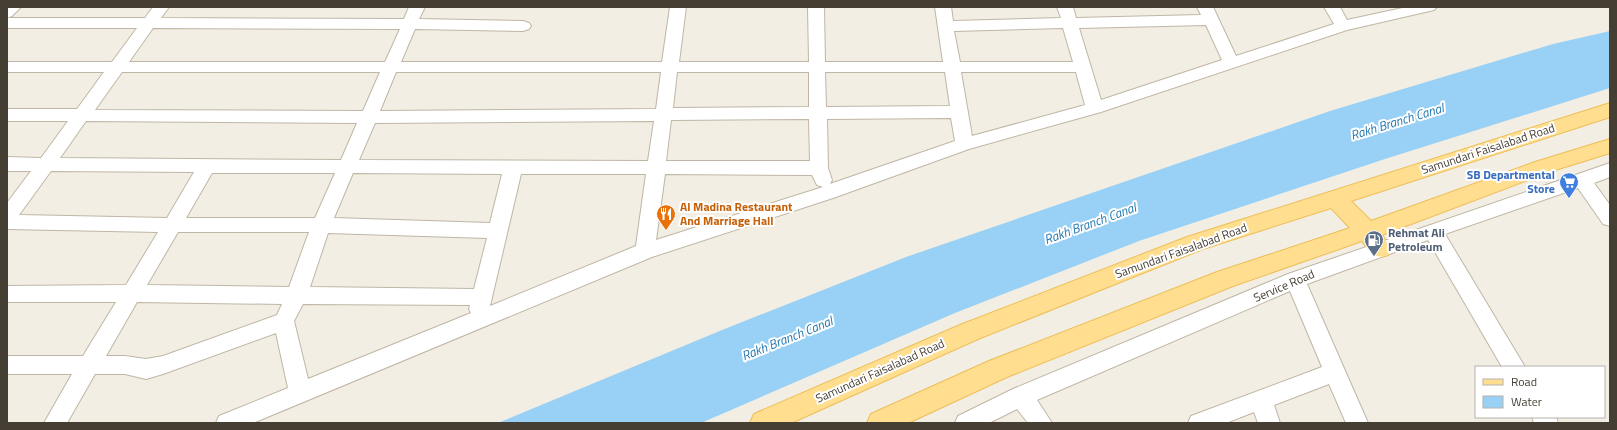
<svg xmlns="http://www.w3.org/2000/svg" width="1617" height="430" font-family="'Titillium Web',sans-serif">
<rect width="100%" height="100%" fill="#f3eee3"/>
<polygon fill="#99d1f6" points="1610,31 1610,88 1385,159 1139,241 955,313 701,423 498,423 722,330 906,257 1330,111 1553,44"/>
<g fill="none" stroke-linecap="round" stroke-linejoin="round">
<g stroke="#bfb6a5" stroke-width="2">
<g id="minor">
<polygon points="7,7 21,7 12,16 7,18"/>
<path d="M153 7H169L161 18 404 19 409 7H425L419 19 523 21 529 23 531 26 529 29 523 31 415 29 401 62H662L670 7H686L679 62H809L808 7H824L825 62H943L935 7H951L953 21 1061 18 1057 7H1073L1076 18 1201 15 1197 7H1213L1236 56 1334 24 1324 7H1340L1347 20 1407 7H1437L1434 10 1347 30 1101 112 969 149 833 198 652 257 253 423H216L219 416 288 388 276 333 163 374 146 379 125 374H95L67 423H44L72 374H7V356H83L116 302H7V286L126 285 158 232 7 229V203L31 171H7V157L41 158 68 121H7V109H77L104 72H7V62H112L137 28H7V18H145ZM1206 25 1222 60 1101 100 1079 28ZM153 28 400 29 385 62H129ZM1063 28 1073 62H960L954 31ZM122 72H380L363 111 95 110ZM396 72H661L656 109 380 111ZM677 72H809V107L673 108ZM825 72H945L950 106 826 107ZM961 72H1076L1085 105 972 136ZM951 118 955 141 830 184 832 180 828 168 827 119ZM809 119 810 161H666L671 120ZM86 121 357 123 341 160 60 158ZM654 121 648 161 359 160 375 123ZM51 171 194 172 167 218 19 215ZM212 173H335L315 218H186ZM353 173 502 174 490 223 334 218ZM521 174H646L636 246 490 306ZM665 174 812 175 817 185 823 187 656 240ZM178 232H309L289 287 147 285ZM328 233 487 238 474 289 310 287ZM137 302 282 304 277 315 163 356 146 359 125 356H106ZM303 304 470 305 469 309 471 313 308 379 294 321Z"/>
<polygon points="1610,163 1610,177 1594,183 1610,205 1610,226 1603,224 1578,188 1445,234 1525,367 1502,367 1428,240 1307,284 1368,423 1346,423 1329,384 1274,405 1280,423 1258,423 1254,412 1226,423 1188,423 1191,416 1322,367 1290,291 1037,400 1052,423 1028,423 1017,409 989,423 955,423 958,416 1013,389 1288,274"/>
<polygon points="1532,417 1556,417 1558,423 1534,423"/>
</g>
</g>
<g stroke="#edbe57" stroke-width="2">
<path id="major" d="M1610 103V117L1351 201 1371 221 1535 162 1610 139V153L1549 172 1382 235 1391 249 1388 255C1374 260 1370 252 1362 241L1233 286 1007 377 908 423H867L871 414 989 361 1217 272 1350 228 1331 208 1203 249 978 339 791 423H750L754 414 960 325 1187 237Z"/>
</g>
<use href="#minor" fill="#fff" fill-rule="evenodd"/>
<use href="#major" fill="#ffde90" fill-rule="evenodd"/>
</g>
<defs>
<g id="supermarket-pin" transform="scale(1)"><path d="M0 17L-7.5 6A9.5 9.5 0 1 1 7.5 6Z" fill="#3f7fe0" stroke="#fff"/><path d="M-6-5.5h2.5l.6 2H6L4.5 2H-2.5L-4.4-4H-6ZM-1.5 3.2a1.3 1.3 0 1 0 .1 0ZM3 3.2a1.3 1.3 0 1 0 .1 0Z" fill="#fff"/></g>
<g id="restaurant-pin" transform="scale(1)"><path d="M0 17L-7.5 6A9.5 9.5 0 1 1 7.5 6Z" fill="#e8710a" stroke="#fff"/><path d="M-5-6h1v4h1v-4h1v4h1v-4h1v5L-1.5 .5V6h-2V.5L-5-1ZM5-6V6H3V1.5H1.5Q1.5-4 5-6Z" fill="#fff"/></g>
<g id="fuel-pin" transform="scale(1)"><path d="M0 17L-7.5 6A9.5 9.5 0 1 1 7.5 6Z" fill="#5c6f8a" stroke="#fff"/><path d="M-5.5-6h7V0h2V4h1.3V-2.5L3-4.5l.8-.8L6-3V5H2.5V1h-1V6h-7ZM-4.2-4.7v3.2H.2V-4.7Z" fill="#fff"/></g>
</defs>
<g fill-rule="evenodd">
<use href="#supermarket-pin" x="1569" y="182"/>
<use href="#restaurant-pin" x="666" y="214"/>
<use href="#fuel-pin" x="1374" y="240"/>
</g>
<g text-anchor="middle" stroke-width="4" stroke-linejoin="round" paint-order="stroke">
<g font-size="12" fill="#453e33" stroke="#fff">
<text transform="translate(1488 149) rotate(-18)" y="4">Samundari Faisalabad Road</text>
<text transform="translate(1181 251) rotate(-20)" y="4">Samundari Faisalabad Road</text>
<text transform="translate(1284 286) rotate(-23)" y="4">Service Road</text>
<text transform="translate(880 371) rotate(-24)" y="4">Samundari Faisalabad Road</text>
</g>
<g font-size="12" font-weight="bold" fill="#366cbe" stroke="#fff" text-anchor="end">
<text x="1555" y="179">SB Departmental<tspan x="1555" dy="14">Store</tspan></text>
</g>
<g font-size="12" font-weight="bold" fill="#c56008" stroke="#fff" text-anchor="start">
<text x="680" y="211">Al Madina Restaurant<tspan x="680" dy="14">And Marriage Hall</tspan></text>
</g>
<g font-size="12" font-weight="bold" fill="#4e5e75" stroke="#fff" text-anchor="start">
<text x="1388" y="237">Rehmat Ali<tspan x="1388" dy="14">Petroleum</tspan></text>
</g>
<g font-size="13" font-style="italic" fill="#2378b1" stroke="#fff">
<text transform="translate(1397 121) rotate(-17)" y="5">Rakh Branch Canal</text>
<text transform="translate(1090 223) rotate(-20)" y="5">Rakh Branch Canal</text>
<text transform="translate(787 338) rotate(-22)" y="5">Rakh Branch Canal</text>
</g>
</g>
<rect width="1617" height="430" fill="none" stroke="#453e33" stroke-width="16"/>
<rect x="1475" y="366" width="130" height="52" fill="#ffffff" stroke="#b5b2ad"/>
<rect x="1483" y="379" width="20" height="6" fill="#ffde90" stroke="#b5b2ad"/>
<text x="1511" y="386" font-size="12" fill="#453e33">Road</text>
<rect x="1483" y="396" width="20" height="12" fill="#99d1f6" stroke="#b5b2ad"/>
<text x="1511" y="406" font-size="12" fill="#453e33">Water</text>
</svg>
